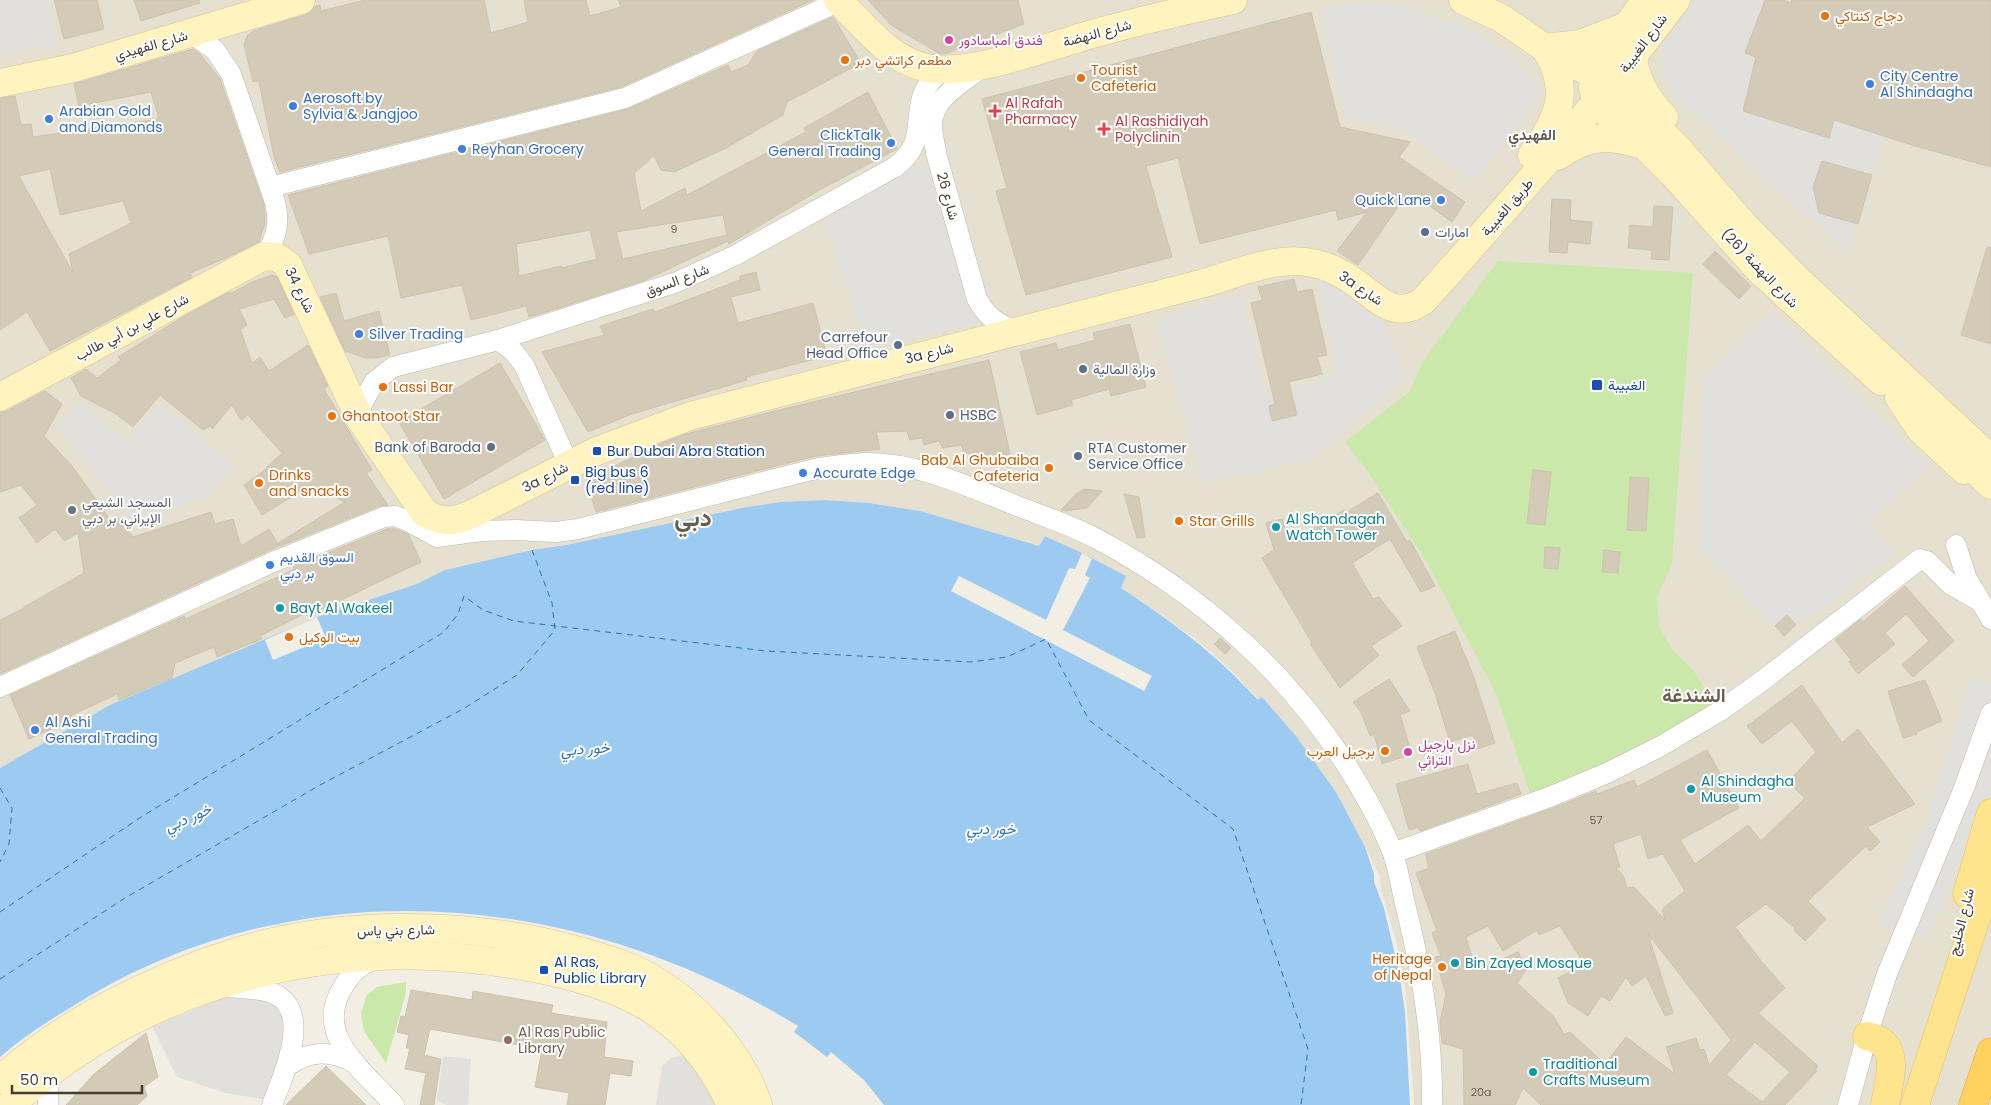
<svg xmlns="http://www.w3.org/2000/svg" width="1991" height="1105" font-family="Poppins,Vazirmatn,sans-serif">
<rect width="100%" height="100%" fill="#f2eee3"/>
<polygon fill="#e6e0d1" points="0,0 1991,0 1991,1105 1414,1105 1405,987 1397,944 1381,890 1380,876 1336,792 1296,736 1262,697 1259,700 1231,670 1199,642 1162,615 1120,588 1125,576 1082,553 1045,536 1039,547 920,511 869,503 824,500 780,502 742,508 570,544 538,549 445,570 417,584 317,617 110,705 0,768"/>
<g fill="#c9e8aa">
<polygon points="1498,261 1693,273 1672,564 1657,598 1659,626 1673,651 1693,670 1720,711 1533,802 1497,696 1428,564 1368,472 1345,442 1409,392 1424,360"/>
<polygon points="406,982 406,993 386,1063 364,1031 361,1013 367,995 377,987"/>
</g>
<g fill="#e2e0dc">
<polygon points="0,0 46,0 56,44 0,55"/>
<polygon points="1696,0 1890,0 1885,135 1847,251 1675,96 1665,78 1661,45"/>
<polygon points="1374,2 1412,10 1455,24 1494,43 1521,67 1542,92 1474,182 1411,135 1377,123 1345,118 1322,10 1333,6"/>
<polygon points="912,166 941,170 987,319 868,348 826,222 838,209"/>
<polygon points="1316,272 1349,279 1388,331 1406,377 1308,460 1203,483 1157,320 1241,294 1265,397 1338,375"/>
<polygon points="1773,312 1928,466 1868,523 1894,554 1783,636 1698,547 1703,381"/>
<polygon points="80,400 126,442 161,405 236,467 207,495 133,523 60,428"/>
<polygon points="1971,678 1991,685 1991,784 1974,835 1926,940 1879,926 1928,818"/>
<polygon points="275,991 293,1012 268,1100 225,1093 177,1077 152,1026 233,994"/>
<polygon points="685,1055 722,1105 656,1105 662,1066 672,1057"/>
<polygon points="443,1056 471,1059 468,1105 447,1105 437,1101"/>
</g>
<path fill="#9dcaf1" d="M824 500 869 503 920 511 1039 546 1045 536 1082 553 1126 576 1121 588C1174 623 1215 653 1258 700L1262 697 1296 736 1336 792 1365 847 1374 874V882L1384 908 1399 972 1405 1012 1410 1105H884L864 1080 831 1052 827 1057 794 1032 798 1026C578 891 303 864 78 1003 51 1019 24 1036 0 1057V768L110 705 317 617 417 584 445 570 532 550 566 545 742 508 780 502Z"/>
<g fill="#f2eee3">
<polygon points="1082,553 1092,559 1085,575 1090,578 1063,630 1152,676 1144,691 951,591 959,576 1046,620 1069,568 1075,569"/>
<polygon points="317,617 326,638 273,660 265,640"/>
</g>
<g fill="none" stroke-linecap="round" stroke-linejoin="round">
<g stroke="#2b72b0" stroke-width="1" stroke-dasharray="6 5" stroke-linecap="butt">
<polyline points="0,788 12,808 9,844 0,862"/>
<polyline points="0,912 141,817 444,632 458,614 464,596 483,610 514,621 766,651 971,662 1007,657 1046,639 1089,720 1233,829 1308,1049 1301,1105"/>
<polyline points="0,979 125,898 320,785 463,709 517,675 555,630 552,603 532,550"/>
</g>
</g>
<g fill="#d3cab8" stroke="#cec2ab" fill-rule="evenodd">
<polygon points="54,0 97,0 104,29 64,39"/>
<polygon points="134,0 199,0 200,3 141,21"/>
<polygon points="365,0 484,0 491,33 528,22 524,0 586,0 590,16 621,7 618,0 813,0 621,87 280,172 274,157 259,81 253,82 244,45 247,36 253,31 305,15 314,7 320,5 321,11"/>
<polygon points="868,0 1018,0 1024,24 945,54 940,54 891,25"/>
<polygon points="1765,0 1783,0 1791,3 1792,0 1991,0 1991,167 1915,146 1834,120 1829,138 1743,111 1756,57 1745,53"/>
<polygon points="1311,12 1340,127 1410,142 1399,157 1465,202 1452,222 1416,196 1404,198 1358,265 1337,251 1367,212 1338,220 1336,210 1200,244 1178,158 1146,166 1172,257 1026,295 996,191 1007,188 982,99"/>
<path d="M833 17 861 63 787 102 783 115 726 148 674 172 661 170 654 155 634 174 641 211 685 188 687 195 806 132 804 128 868 92 897 149 821 189 729 244 728 241 643 281 546 312 529 317 526 306 471 320 462 285 401 298 388 236 309 254 288 195 628 109 728 65 731 72 748 65 757 51ZM723 215 727 235 623 259 616 232ZM590 230 597 259 562 268 561 266 519 276 516 244Z"/>
<path d="M193 49 199 53 220 79 264 205 265 223 259 242 226 258 190 273 192 277 50 351 27 312 0 330V98L15 96 21 125 31 124 33 137 159 119 151 92 79 106 74 84ZM50 169 60 215 123 201 131 223 69 254 73 273 19 176Z"/>
<polygon points="1822,161 1872,175 1858,224 1819,213 1813,187"/>
<polygon points="1552,199 1571,200 1570,220 1592,222 1590,244 1568,242 1567,253 1549,252"/>
<polygon points="1654,206 1673,207 1669,260 1651,259 1652,250 1628,248 1630,225 1653,227"/>
<polygon points="1987,247 1991,248 1991,344 1961,335"/>
<polygon points="1715,251 1751,286 1739,299 1703,264"/>
<polygon points="756,272 760,290 731,297 738,323 813,303 827,356 746,377 747,380 632,414 588,432 542,352 604,335 600,326 653,309 655,312 740,280 740,276"/>
<polygon points="272,275 277,277 294,314 285,318 274,299 239,309 247,325 240,329 252,363 260,357 269,371 308,345 328,386 324,389 372,470 366,473 388,505 380,506 280,546 278,543 345,502 311,485 262,515 244,485 261,473 282,453 248,415 241,420 232,405 212,429 210,426 203,430 160,395 133,427 116,414 81,396 71,378 86,369 97,378 121,360 118,357 183,317 229,292 230,294 252,282"/>
<polygon points="1294,279 1297,292 1312,289 1327,355 1317,357 1322,374 1289,382 1297,415 1272,421 1269,406 1275,404 1251,303 1262,300 1258,287"/>
<polygon points="336,293 344,321 379,311 390,355 377,358 366,358 345,351 320,297"/>
<polygon points="1130,324 1146,387 1111,396 1109,389 1071,400 1073,405 1037,415 1020,352 1056,343 1058,350 1095,340 1093,333"/>
<polygon points="989,360 1010,454 980,458 978,452 964,454 961,445 943,448 939,441 924,445 922,438 910,440 907,431 876,432 880,449 816,456 596,512 586,480 662,443 686,434 779,410"/>
<polygon points="500,363 545,440 444,499 399,422"/>
<polygon points="45,391 62,404 44,436 72,466 112,522 118,518 133,537 211,512 215,524 233,519 241,546 269,529 279,546 0,674 0,620 24,608 24,607 84,573 78,533 64,541 55,529 37,543 19,518 37,505 21,485 0,492 0,413 7,411"/>
<polygon points="1533,470 1551,472 1545,525 1527,523"/>
<polygon points="1630,477 1649,478 1646,531 1627,530"/>
<polygon points="1085,489 1102,491 1087,508 1065,511 1061,510 1077,493"/>
<polygon points="1378,493 1407,542 1410,540 1435,586 1421,592 1390,539 1352,563 1373,599 1379,597 1402,626 1371,646 1379,655 1340,688 1310,644 1312,643 1262,558 1274,550 1266,523 1282,519 1289,543 1344,510 1345,513"/>
<polygon points="1124,494 1139,497 1145,537 1137,538"/>
<polygon points="393,528 408,534 421,562 307,616 306,613 260,636 262,639 217,657 214,647 175,663 172,678 119,700 117,694 70,716 72,720 29,739 10,695 184,616 186,619 295,569 293,567 387,529"/>
<polygon points="1545,547 1560,548 1558,569 1544,568"/>
<polygon points="1604,550 1620,552 1618,573 1602,572"/>
<polygon points="1905,586 1954,641 1913,677 1902,665 1929,641 1906,614 1885,633 1895,644 1858,674 1849,662 1851,660 1835,640 1861,619 1863,622"/>
<polygon points="1787,615 1796,625 1784,636 1775,626"/>
<polygon points="1455,631 1473,675 1495,743 1477,749 1473,735 1450,742 1435,693 1417,647"/>
<polygon points="1220,638 1231,648 1225,654 1214,644"/>
<polygon points="1389,679 1410,711 1400,715 1412,754 1382,764 1374,734 1370,736 1361,712 1353,702"/>
<polygon points="1925,680 1942,721 1916,732 1917,734 1903,738 1888,691"/>
<path d="M1802 685 1842 743 1858 729 1915 804 1867 827 1880 842 1870 851 1866 846 1808 901 1826 919 1805 941 1794 930 1795 928 1766 904 1735 927 1762 962 1785 988 1758 1013 1818 1066 1815 1070 1817 1071 1785 1105H1541L1523 1088 1515 1105H1464L1463 1049 1442 1043 1440 1022 1446 994 1435 957 1441 956 1432 933 1437 931 1416 873 1429 868 1426 854 1556 807 1596 791 1597 794 1634 780 1637 787 1707 750 1739 808 1680 840 1695 864 1748 825 1761 841 1805 798 1788 782 1816 752 1792 721 1762 744 1747 726ZM1641 834 1648 859 1663 854 1685 891 1662 909 1665 920 1634 887 1627 888 1623 875 1616 868 1620 867 1613 844ZM1488 926 1503 951 1537 930 1539 935 1560 926 1585 965 1558 978 1568 1003 1588 1016 1601 996 1610 1001 1626 977 1632 986 1646 976 1665 1016 1673 1013 1648 934 1731 1040 1709 1065 1704 1049 1700 1050 1696 1038 1666 1047 1675 1074 1626 1037 1605 1064 1570 1032 1564 1034 1554 1017 1517 983 1527 969 1518 952 1476 971 1466 937ZM1755 1042 1790 1072 1762 1102 1726 1075Z"/>
<polygon points="1468,764 1477,794 1517,783 1521,794 1420,831 1419,827 1409,830 1396,784"/>
<polygon points="411,990 472,1000 473,991 553,1005 551,1013 607,1022 604,1057 633,1061 631,1076 610,1073 605,1105 567,1105 569,1093 535,1087 542,1049 430,1029 424,1055 441,1059 434,1105 420,1105 426,1073 405,1069 410,1048 406,1048 409,1035 397,1032 401,1016 405,1017"/>
<polygon points="146,1033 158,1077 144,1087 147,1096 137,1105 66,1105 94,1074"/>
<polygon points="326,1066 366,1105 286,1105"/>
</g>
<g fill="none" stroke-linecap="round" stroke-linejoin="round">
<g stroke="#c0b9a8" stroke-width="21">
<g id="street">
<path d="M192 34 215 50 231 74 275 202C280 223 277 238 264 256"/>
<path d="M984 66C964 82 932 97 932 126 932 135 935 144 936 153L977 299C986 316 998 325 1016 330"/>
<polyline points="270,187 625,98 840,1"/>
<polyline points="498,340 513,351 524,365 569,465"/>
<path d="M359 417 362 404 374 382 393 367 498 340 677 282 734 256 895 167C937 137 900 101 943 70"/>
<polyline points="1956,545 1967,579 1991,619"/>
<polyline points="1927,561 1950,584 1978,600"/>
<path d="M0 687 273 562 384 517 395 516 406 520 437 537 481 531 516 530 556 532 578 529 819 468C835 466 851 463 868 463 921 463 971 488 1020 507 1046 517 1073 526 1097 539 1197 592 1284 668 1345 763 1363 791 1380 820 1392 851 1398 867 1401 886 1405 904 1422 970 1433 1037 1432 1105"/>
<polyline points="1393,853 1552,796 1607,773 1661,746 1720,711 1762,681 1920,559"/>
<path d="M374 960C359 965 351 974 343 987 312 1035 365 1072 394 1105"/>
<path d="M224 987C238 988 255 988 269 992 316 1006 283 1076 272 1105"/>
<path d="M288 1066C310 1050 331 1050 355 1063"/>
<polyline points="44,1077 48,1089 48,1105"/>
<polyline points="1848,1105 1867,1036 1887,974 1964,788 1991,713"/>
</g>
</g>
<g stroke="#d3c491" stroke-width="29">
<g id="secondary">
<path d="M838 0C863 25 888 58 923 67 964 79 1050 46 1092 34 1139 21 1186 10 1233 0"/>
<polyline points="1463,0 1501,18 1545,48 1594,75 1645,116 1679,150 1743,224 1797,279 1991,459"/>
<polyline points="1646,0 1596,69 1593,88 1597,101 1604,110 1644,145 1674,175 1760,271 1881,381"/>
<polyline points="1545,48 1580,44 1627,26"/>
<path d="M1633 58C1636 82 1647 100 1664 117"/>
<polyline points="0,83 73,68 301,0"/>
<path d="M1532 155C1559 119 1572 89 1545 48"/>
<path d="M1558 156C1587 135 1608 134 1642 145"/>
<path d="M0 397 264 256 277 257 288 265 359 417 424 512C440 523 454 522 472 514L597 451 690 416 1208 282C1241 272 1277 256 1312 263 1325 265 1339 272 1350 279 1375 295 1392 322 1423 301 1511 203 1598 105 1676 0"/>
<polyline points="1899,397 1920,429 1964,470"/>
<polyline points="1954,450 1991,485"/>
<path d="M0 1080C65 1021 155 977 239 951 346 919 476 921 583 952 606 959 630 965 651 978 679 994 703 1016 723 1041 737 1059 751 1082 758 1105"/>
<path d="M10 1105C154 977 340 932 528 967 622 984 689 1013 731 1105"/>
</g>
</g>
<g stroke="#e5c35d" stroke-width="29">
<g id="primary">
<polyline points="1967,894 1991,813"/>
<path d="M1867 1036C1903 1043 1889 1079 1885 1105"/>
<polyline points="1915,1105 1991,872"/>
</g>
</g>
<g stroke="#e0a72f" stroke-width="29">
<polyline id="highway" points="1973,1105 1991,1052"/>
</g>
<use href="#street" stroke="#fff" stroke-width="20"/>
<use href="#secondary" stroke="#fff3bf" stroke-width="28"/>
<use href="#primary" stroke="#ffe48e" stroke-width="28"/>
<use href="#highway" stroke="#ffd260" stroke-width="28"/>
</g>
<g fill="#e8710a" stroke="#fff" stroke-width="2">
<circle cx="1825" cy="16" r="5"/>
<circle cx="845" cy="60" r="5"/>
<circle cx="1081" cy="78" r="5"/>
<circle cx="383" cy="387" r="5"/>
<circle cx="332" cy="416" r="5"/>
<circle cx="1049" cy="468" r="5"/>
<circle cx="259" cy="483" r="5"/>
<circle cx="1179" cy="521" r="5"/>
<circle cx="289" cy="637" r="5"/>
<circle cx="1385" cy="751" r="5"/>
<circle cx="1442" cy="967" r="5"/>
</g>
<g fill="#d1479c" stroke="#fff" stroke-width="2">
<circle cx="949" cy="40" r="5"/>
<circle cx="1408" cy="752" r="5"/>
</g>
<g fill="#3f7fe0" stroke="#fff" stroke-width="2">
<circle cx="1870" cy="84" r="5"/>
<circle cx="293" cy="106" r="5"/>
<circle cx="49" cy="119" r="5"/>
<circle cx="891" cy="143" r="5"/>
<circle cx="462" cy="149" r="5"/>
<circle cx="1441" cy="200" r="5"/>
<circle cx="359" cy="334" r="5"/>
<circle cx="803" cy="473" r="5"/>
<circle cx="270" cy="565" r="5"/>
<circle cx="35" cy="730" r="5"/>
</g>
<g fill="#e0444e" stroke="#fff" stroke-width="2">
<path d="M992.5 103.5h5v5h5v5h-5v5h-5v-5h-5v-5h5z"/>
<path d="M1101.5 121.5h5v5h5v5h-5v5h-5v-5h-5v-5h5z"/>
</g>
<g fill="#5c6f8a" stroke="#fff" stroke-width="2">
<circle cx="1425" cy="232" r="5"/>
<circle cx="898" cy="345" r="5"/>
<circle cx="1083" cy="369" r="5"/>
<circle cx="950" cy="415" r="5"/>
<circle cx="491" cy="447" r="5"/>
<circle cx="1078" cy="456" r="5"/>
</g>
<g fill="#1a4fb4" stroke="#fff" stroke-width="2">
<rect x="1591" y="379" width="12" height="12" rx="2.5"/>
<rect x="592" y="446" width="10" height="10" rx="2.5"/>
<rect x="570" y="475" width="10" height="10" rx="2.5"/>
<rect x="539" y="965" width="10" height="10" rx="2.5"/>
</g>
<circle fill="#6b7280" stroke="#fff" stroke-width="2" cx="72" cy="510" r="5"/>
<g fill="#0f9aa8" stroke="#fff" stroke-width="2">
<circle cx="1276" cy="527" r="5"/>
<circle cx="280" cy="608" r="5"/>
<circle cx="1691" cy="789" r="5"/>
<circle cx="1455" cy="963" r="5"/>
<circle cx="1533" cy="1072" r="5"/>
</g>
<circle fill="#8d6e63" stroke="#fff" stroke-width="2" cx="508" cy="1040" r="5"/>
<g text-anchor="middle" stroke-width="4" stroke-linejoin="round" paint-order="stroke">
<g font-size="11" fill="#676154">
<text x="674" y="233">9</text>
<text x="1596" y="824">57</text>
<text x="1481" y="1096">20a</text>
</g>
<g font-size="14" fill="#c56008" stroke="#fff" text-anchor="start">
<text x="1835" y="21">دجاج كنتاكي</text>
<text x="855" y="65">مطعم كراتشي دبر</text>
<text x="1091" y="75">Tourist<tspan x="1091" dy="16">Cafeteria</tspan></text>
<text x="393" y="392">Lassi Bar</text>
<text x="342" y="421">Ghantoot Star</text>
<text x="1039" y="465" text-anchor="end">Bab Al Ghubaiba<tspan x="1039" dy="16">Cafeteria</tspan></text>
<text x="269" y="480">Drinks<tspan x="269" dy="16">and snacks</tspan></text>
<text x="1189" y="526">Star Grills</text>
<text x="299" y="642">بيت الوكيل</text>
<text x="1375" y="756" text-anchor="end">برجيل العرب</text>
<text x="1432" y="964" text-anchor="end">Heritage<tspan x="1432" dy="16">of Nepal</tspan></text>
</g>
<g font-size="14" fill="#433e33" stroke="#fff">
<text transform="translate(1097 33) rotate(-15)" y="5">شارع النهضة</text>
<text transform="translate(1643 43) rotate(-53)" y="5">شارع الغبيبة</text>
<text transform="translate(151 45) rotate(-16)" y="5">شارع الفهيدي</text>
<text transform="translate(948 196) rotate(75)" y="5">شارع 26</text>
<text transform="translate(1507 207) rotate(-49)" y="5">طريق الغبيبة</text>
<text transform="translate(1760 268) rotate(46)" y="5">شارع النهضة (26)</text>
<text transform="translate(677 280) rotate(-21)" y="5">شارع السوق</text>
<text transform="translate(1361 288) rotate(34)" y="5">3a شارع</text>
<text transform="translate(300 290) rotate(64)" y="5">شارع 34</text>
<text transform="translate(132 327) rotate(-28)" y="5">شارع علي بن أبي طالب</text>
<text transform="translate(929 353) rotate(-14)" y="5">3a شارع</text>
<text transform="translate(545 477) rotate(-27)" y="5">3a شارع</text>
<text transform="translate(1961 922) rotate(-76)" y="5">شارع الخليج</text>
<text transform="translate(396 930) rotate(-1)" y="5">شارع بني ياس</text>
</g>
<g font-size="14" fill="#b23c85" stroke="#fff" text-anchor="start">
<text x="959" y="45">فندق أمباسادور</text>
<text x="1418" y="749">نزل بارجيل<tspan x="1418" dy="16">التراثي</tspan></text>
</g>
<g font-size="14" fill="#366cbe" stroke="#fff" text-anchor="start">
<text x="1880" y="81">City Centre<tspan x="1880" dy="16">Al Shindagha</tspan></text>
<text x="303" y="103">Aerosoft by<tspan x="303" dy="16">Sylvia &amp; Jangjoo</tspan></text>
<text x="59" y="116">Arabian Gold<tspan x="59" dy="16">and Diamonds</tspan></text>
<text x="881" y="140" text-anchor="end">ClickTalk<tspan x="881" dy="16">General Trading</tspan></text>
<text x="472" y="154">Reyhan Grocery</text>
<text x="1431" y="205" text-anchor="end">Quick Lane</text>
<text x="369" y="339">Silver Trading</text>
<text x="813" y="478">Accurate Edge</text>
<text x="280" y="562">السوق القديم<tspan x="280" dy="16">بر دبي</tspan></text>
<text x="45" y="727">Al Ashi<tspan x="45" dy="16">General Trading</tspan></text>
</g>
<g font-size="14" fill="#be3a42" stroke="#fff" text-anchor="start">
<text x="1005" y="108">Al Rafah<tspan x="1005" dy="16">Pharmacy</tspan></text>
<text x="1115" y="126">Al Rashidiyah<tspan x="1115" dy="16">Polyclinin</tspan></text>
</g>
<g font-size="14" fill="#4e5e75" stroke="#fff" text-anchor="start">
<text x="1435" y="237">امارات</text>
<text x="888" y="342" text-anchor="end">Carrefour<tspan x="888" dy="16">Head Office</tspan></text>
<text x="1093" y="374">وزارة المالية</text>
<text x="960" y="420">HSBC</text>
<text x="481" y="452" text-anchor="end">Bank of Baroda</text>
<text x="1088" y="453">RTA Customer<tspan x="1088" dy="16">Service Office</tspan></text>
</g>
<g font-size="14" fill="#164399" stroke="#fff" text-anchor="start">
<text x="1608" y="390">الغبيبة</text>
<text x="607" y="456">Bur Dubai Abra Station</text>
<text x="585" y="477">Big bus 6<tspan x="585" dy="16">(red line)</tspan></text>
<text x="554" y="967">Al Ras,<tspan x="554" dy="16">Public Library</tspan></text>
</g>
<g font-size="14" fill="#5b616d" stroke="#fff" text-anchor="start">
<text x="82" y="507">المسجد الشيعي<tspan x="82" dy="16">الإيراني، بر دبي</tspan></text>
</g>
<g font-size="14" fill="#0d838f" stroke="#fff" text-anchor="start">
<text x="1286" y="524">Al Shandagah<tspan x="1286" dy="16">Watch Tower</tspan></text>
<text x="290" y="613">Bayt Al Wakeel</text>
<text x="1701" y="786">Al Shindagha<tspan x="1701" dy="16">Museum</tspan></text>
<text x="1465" y="968">Bin Zayed Mosque</text>
<text x="1543" y="1069">Traditional<tspan x="1543" dy="16">Crafts Museum</tspan></text>
</g>
<g font-size="14" fill="#785e54" stroke="#fff" text-anchor="start">
<text x="518" y="1037">Al Ras Public<tspan x="518" dy="16">Library</tspan></text>
</g>
<g font-size="15" font-weight="bold" fill="#665c4a" stroke="#fff">
<text x="1532" y="140">الفهيدي</text>
</g>
<g font-size="15" font-style="italic" fill="#2b72b0" stroke="#fff">
<text transform="translate(585 749) rotate(-4)" y="5">خور دبي</text>
<text transform="translate(188 818) rotate(-24)" y="5">خور دبي</text>
<text x="991" y="834">خور دبي</text>
</g>
<g font-size="19" font-weight="bold" fill="#665c4a" stroke="#fff">
<text x="1694" y="702">الشندغة</text>
</g>
<g font-size="24" font-weight="bold" fill="#665c4a" stroke="#fff">
<text x="693" y="526">دبي</text>
</g>
</g>
<path d="M12 1085v8h130v-8" fill="none" stroke="#433e33" stroke-width="2.5"/>
<text x="20" y="1085" font-size="15" fill="#433e33" stroke="#ffffff" stroke-width="4" paint-order="stroke">50 m</text>
</svg>
